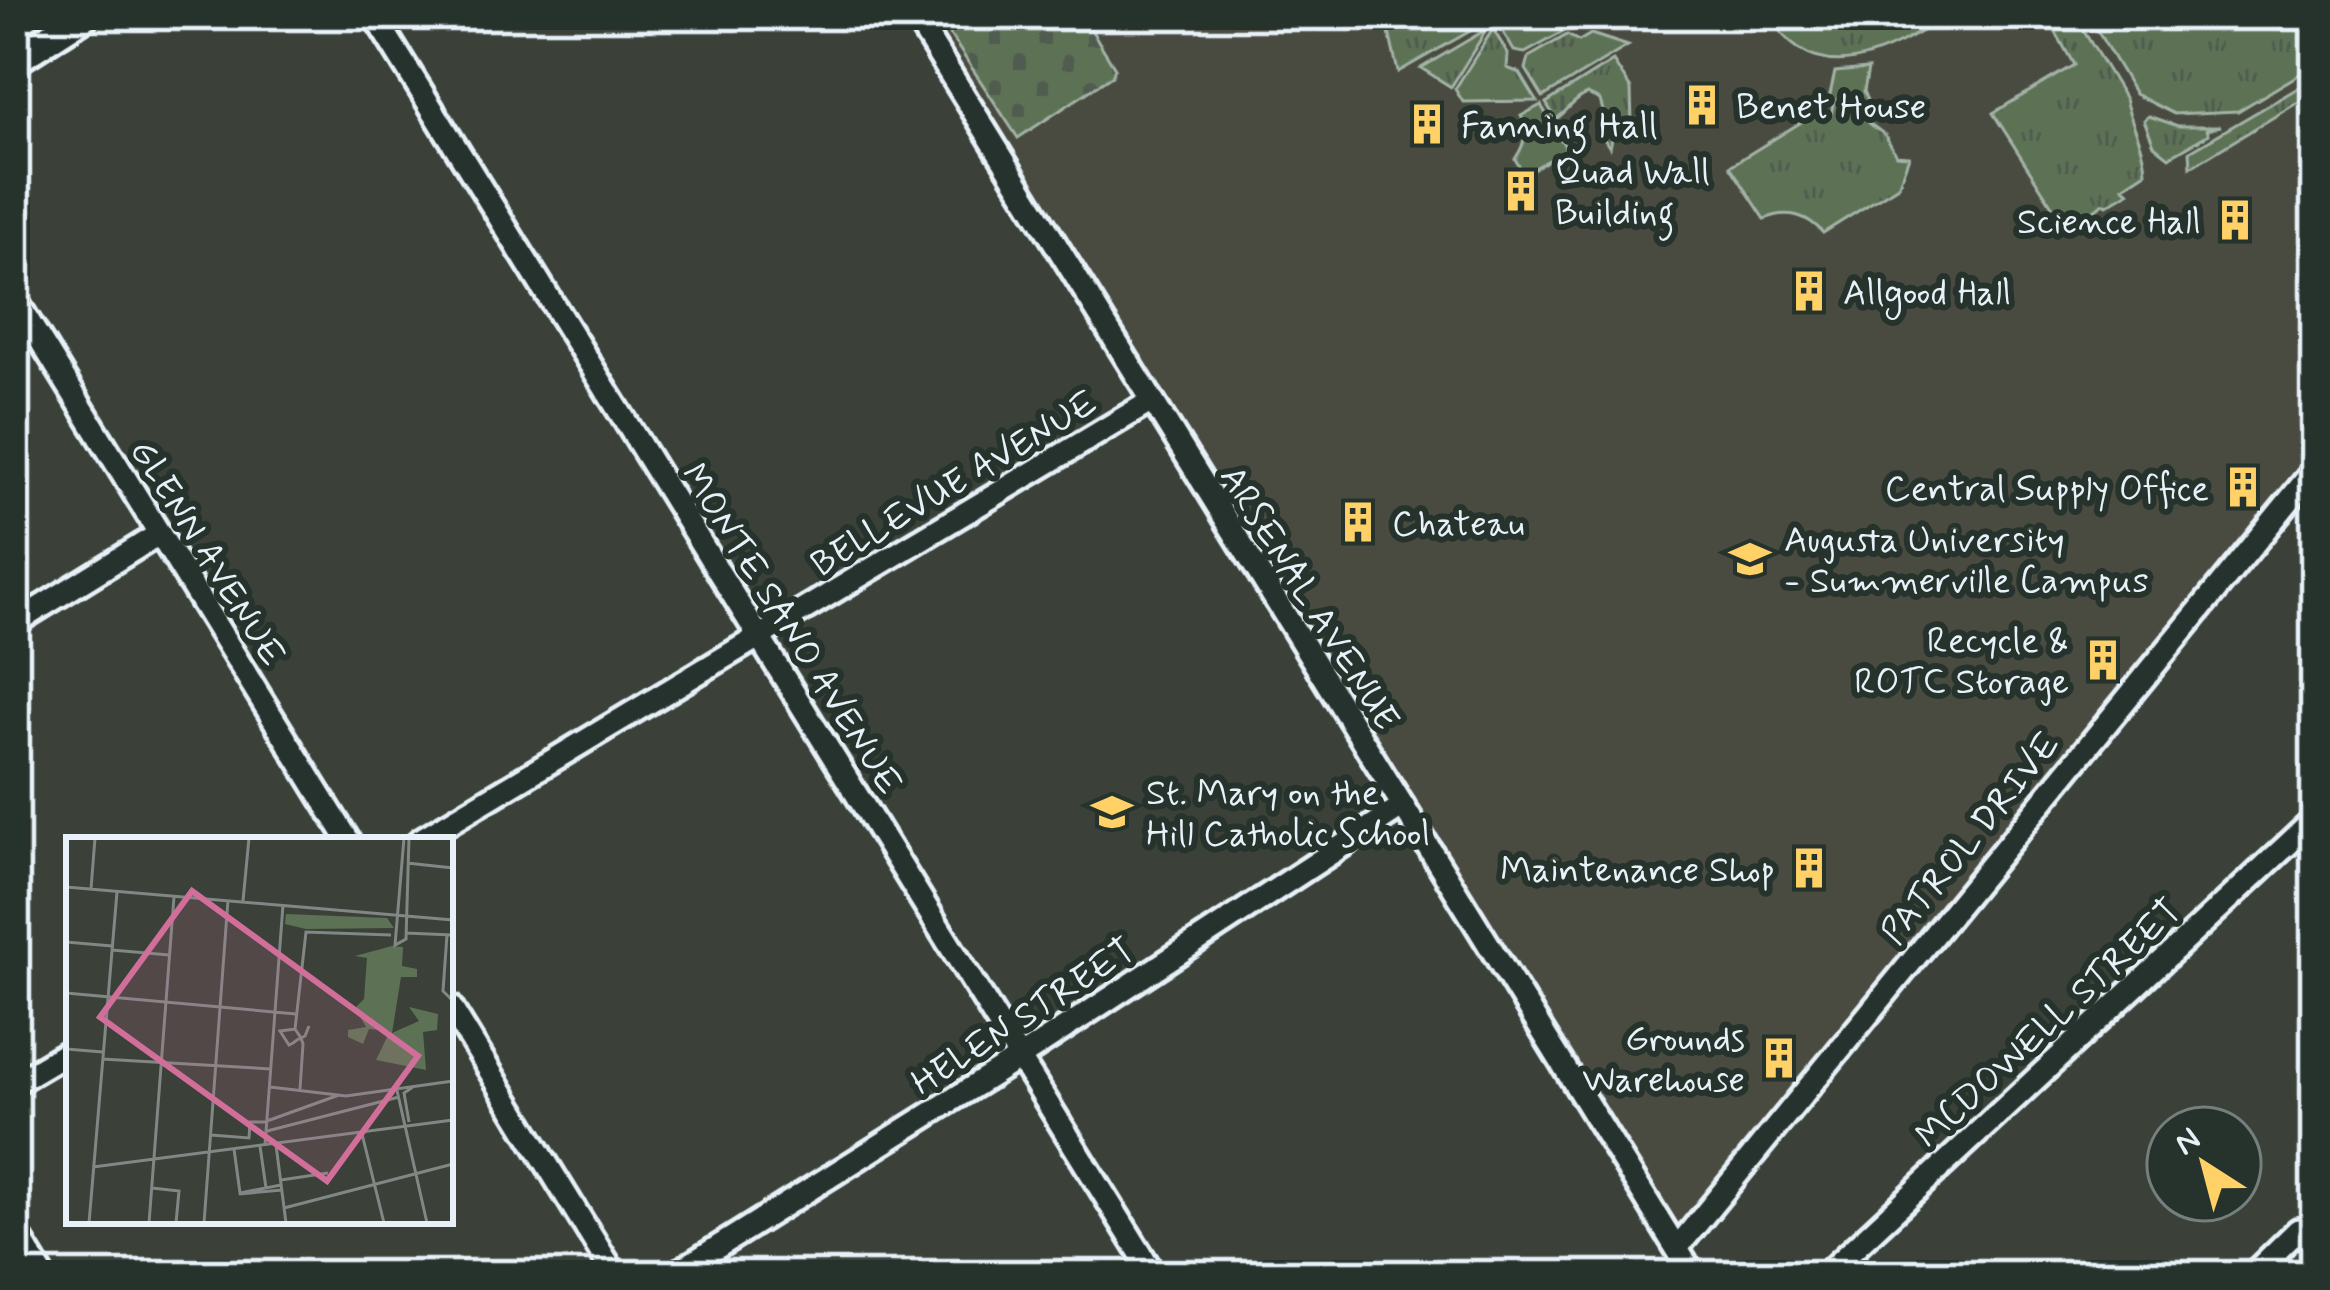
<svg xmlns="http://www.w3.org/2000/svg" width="2330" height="1290" font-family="Mynerve,sans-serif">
<defs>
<pattern id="grass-tufts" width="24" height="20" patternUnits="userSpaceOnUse" patternTransform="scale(3)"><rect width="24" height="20" fill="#5d7255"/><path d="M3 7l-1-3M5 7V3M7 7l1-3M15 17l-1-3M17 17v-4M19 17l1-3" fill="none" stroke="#505b4f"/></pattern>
<pattern id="cemetery-stones" width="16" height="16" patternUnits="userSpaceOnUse" patternTransform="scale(3)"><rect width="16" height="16" fill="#5d7255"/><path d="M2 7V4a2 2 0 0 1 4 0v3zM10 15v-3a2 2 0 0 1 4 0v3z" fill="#505b4f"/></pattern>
</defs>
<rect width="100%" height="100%" fill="#3b4139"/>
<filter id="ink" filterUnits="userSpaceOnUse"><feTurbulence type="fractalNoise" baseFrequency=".00833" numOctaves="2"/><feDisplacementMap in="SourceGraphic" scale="24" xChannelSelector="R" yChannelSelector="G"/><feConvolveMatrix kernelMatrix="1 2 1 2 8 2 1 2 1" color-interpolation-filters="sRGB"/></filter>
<g filter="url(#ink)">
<polygon fill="#4a4b41" points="929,15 2315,15 2315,463 1676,1227"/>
<g fill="url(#grass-tufts)" stroke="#a2b2a6" stroke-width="3">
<polygon points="1385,15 1485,15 1488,21 1398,72"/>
<polygon points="1512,15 1569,15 1565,31 1525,53 1514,51 1498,23"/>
<path d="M1769 15H1949C1890 51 1816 97 1769 15Z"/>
<path d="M2046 15H2074L2125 99C2131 124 2145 146 2146 172L2123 187 2129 192 2107 205 2104 203 2067 229 1993 113 2074 65Z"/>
<polygon points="2088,15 2315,15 2315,65 2238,111 2174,114 2135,94"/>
<polygon points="1487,29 1451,87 1421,68"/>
<polygon points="1493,29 1508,54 1507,68 1520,73 1537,101 1463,102 1455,89"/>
<polygon points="1591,34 1628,46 1543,97 1526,69 1529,57 1567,35 1579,41"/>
<path d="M1613 61 1631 89 1632 124 1612 138 1610 148 1596 127 1605 118 1600 100 1587 94C1574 99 1568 111 1556 119L1546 103Z"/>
<path d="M1868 69 1864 91 1871 107 1867 113 1869 123 1885 135 1896 155 1909 156 1898 186 1823 233C1808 215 1787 209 1765 219L1730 166 1808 118 1831 114 1834 100 1829 99 1835 72Z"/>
<polygon points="2315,78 2315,92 2191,167 2190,151"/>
<path d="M1541 105 1567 150 1524 174 1515 159C1524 146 1529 130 1521 116Z"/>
<polygon points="2149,116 2178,126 2221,126 2207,129 2209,134 2169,157 2154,145 2144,120"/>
</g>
<polygon fill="url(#cemetery-stones)" stroke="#a2b2a6" stroke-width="3" points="937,15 1082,15 1115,68 1112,76 1018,138"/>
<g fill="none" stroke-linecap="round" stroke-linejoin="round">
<g stroke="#e8f1f8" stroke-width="30">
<g id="street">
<polyline points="374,15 1154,1275"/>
<polyline points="914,15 1693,1275"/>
<polyline points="15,299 348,840"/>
<polyline points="15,623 159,534"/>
<polyline points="420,840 1150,402"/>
<polyline points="450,1006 615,1275"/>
<polyline points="15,1083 69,1051"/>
<polyline points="1677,1248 2315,469"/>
<polyline points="673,1275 1019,1058 1403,806"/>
<polyline points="1825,1275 2315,819"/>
<polyline points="2252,1275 2298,1230"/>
</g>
</g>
<g stroke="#e8f1f8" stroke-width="36">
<g id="secondary">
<polyline points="15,60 85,15"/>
<polyline points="15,1236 39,1275"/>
</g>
</g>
<use href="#street" stroke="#26332d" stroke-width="21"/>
<use href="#secondary" stroke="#26332d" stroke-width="27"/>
</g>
</g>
<defs>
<g id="building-bare" transform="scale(3.24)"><path d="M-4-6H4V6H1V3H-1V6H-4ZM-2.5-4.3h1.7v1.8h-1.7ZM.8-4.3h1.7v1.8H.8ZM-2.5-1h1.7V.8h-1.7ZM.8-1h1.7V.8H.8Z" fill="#ffd166" stroke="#26332d" stroke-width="2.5" paint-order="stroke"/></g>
<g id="university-bare" transform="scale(3.24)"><path d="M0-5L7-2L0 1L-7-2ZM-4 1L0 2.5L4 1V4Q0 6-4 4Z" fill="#ffd166" stroke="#26332d" stroke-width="2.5" paint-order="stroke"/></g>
<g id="school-bare" transform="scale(3.24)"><path d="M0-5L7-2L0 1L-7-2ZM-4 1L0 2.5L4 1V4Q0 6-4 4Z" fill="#ffd166" stroke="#26332d" stroke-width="2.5" paint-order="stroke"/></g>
</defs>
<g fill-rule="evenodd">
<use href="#building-bare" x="1702" y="105"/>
<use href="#building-bare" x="1427" y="124"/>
<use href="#building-bare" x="1521" y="191"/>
<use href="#building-bare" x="2235" y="220"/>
<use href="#building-bare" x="1809" y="291"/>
<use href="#building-bare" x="2243" y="487"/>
<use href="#building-bare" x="1358" y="522"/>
<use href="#university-bare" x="1750" y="559"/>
<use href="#building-bare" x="2103" y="660"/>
<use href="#school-bare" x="1112" y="812"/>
<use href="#building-bare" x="1809" y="868"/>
<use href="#building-bare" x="1779" y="1058"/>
</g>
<g text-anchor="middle" stroke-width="12" stroke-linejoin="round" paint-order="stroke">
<g font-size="36" fill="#e8f1f8" stroke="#26332d" text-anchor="start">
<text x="1736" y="118">Benet House</text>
<text x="1461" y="137">Fanning Hall</text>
<text x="1555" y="183">Quad Wall<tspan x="1555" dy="41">Building</tspan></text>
<text x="2201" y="233" text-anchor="end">Science Hall</text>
<text x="1843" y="304">Allgood Hall</text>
<text x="2209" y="500" text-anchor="end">Central Supply Office</text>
<text x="1392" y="535">Chateau</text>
<text x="1784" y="551">Augusta University<tspan x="1784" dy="41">- Summerville Campus</tspan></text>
<text x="2069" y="652" text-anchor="end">Recycle &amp;<tspan x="2069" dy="41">ROTC Storage</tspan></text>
<text x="1146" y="804">St. Mary on the<tspan x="1146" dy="41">Hill Catholic School</tspan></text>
<text x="1775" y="881" text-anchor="end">Maintenance Shop</text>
<text x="1745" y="1050" text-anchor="end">Grounds<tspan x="1745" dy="41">Warehouse</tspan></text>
</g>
<g font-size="36" fill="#e8f1f8" stroke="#26332d">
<text transform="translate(953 482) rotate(-31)" y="13">BELLEVUE AVENUE</text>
<text transform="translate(209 552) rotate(58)" y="13">GLENN AVENUE</text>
<text transform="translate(1311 597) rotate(58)" y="13">ARSENAL AVENUE</text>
<text transform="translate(793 628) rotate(58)" y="13">MONTE SANO AVENUE</text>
<text transform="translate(1969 837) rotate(-51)" y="13">PATROL DRIVE</text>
<text transform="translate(1022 1015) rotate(-33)" y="13">HELEN STREET</text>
<text transform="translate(2047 1022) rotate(-43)" y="13">MCDOWELL STREET</text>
</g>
</g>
<g transform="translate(66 837)">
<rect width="387" height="387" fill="#3b4139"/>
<path d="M220 77 321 81 328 91 240 92 219 87ZM326 109 337 110 336 129 351 132V140H335L326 196 353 184 343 170 372 177 371 193 357 195 360 233 310 223 324 194 303 192 297 207 282 200V193L300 190 289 171 298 162 301 121 289 119Z" fill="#5d7255"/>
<path fill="none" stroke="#808785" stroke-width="3" d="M338 1 329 108 340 102 343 1M341 26 387 31M0 50 387 83M25 52 29 1M177 64 183 1M339 96 387 98M381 98 377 154 387 164M0 105 46 109M46 113 103 118M0 156 230 177M229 192 240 95 325 98M0 212 37 215M36 222 205 232M330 249 361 386M204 250 280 259 387 244M234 252 237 207 235 201 229 192 214 194 223 208 227 206 231 203 239 199 243 189M201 284 273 258M343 285 338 256 347 250M201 294 333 260M296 297 318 386M145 298 183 301 184 285H201M199 308 217 68M210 308 220 386M194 309 200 351M168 312 174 356 215 348M27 330 387 283M215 343 262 336M86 351 113 354 110 386M173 357 216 353M218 371 387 327M23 386 51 55M83 386 108 60M138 386 162 63"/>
<path fill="#d16f9a" fill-opacity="0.15" stroke="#d16f9a" stroke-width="6" d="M126 54 352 219 261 344 34 180Z"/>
<rect width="387" height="387" fill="none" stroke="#e8f1f8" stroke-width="6"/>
</g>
<rect width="2330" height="1290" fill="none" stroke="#26332d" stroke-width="60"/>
<rect x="30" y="30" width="2270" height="1230" fill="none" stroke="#e8f1f8" stroke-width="4.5" filter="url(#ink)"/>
<g transform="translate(2204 1164) rotate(324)"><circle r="57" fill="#26332d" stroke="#747f7e" stroke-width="3"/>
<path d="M0-9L21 45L0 30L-21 45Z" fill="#ffd166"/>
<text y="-18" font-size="33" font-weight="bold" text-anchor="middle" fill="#e8f1f8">N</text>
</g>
</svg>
